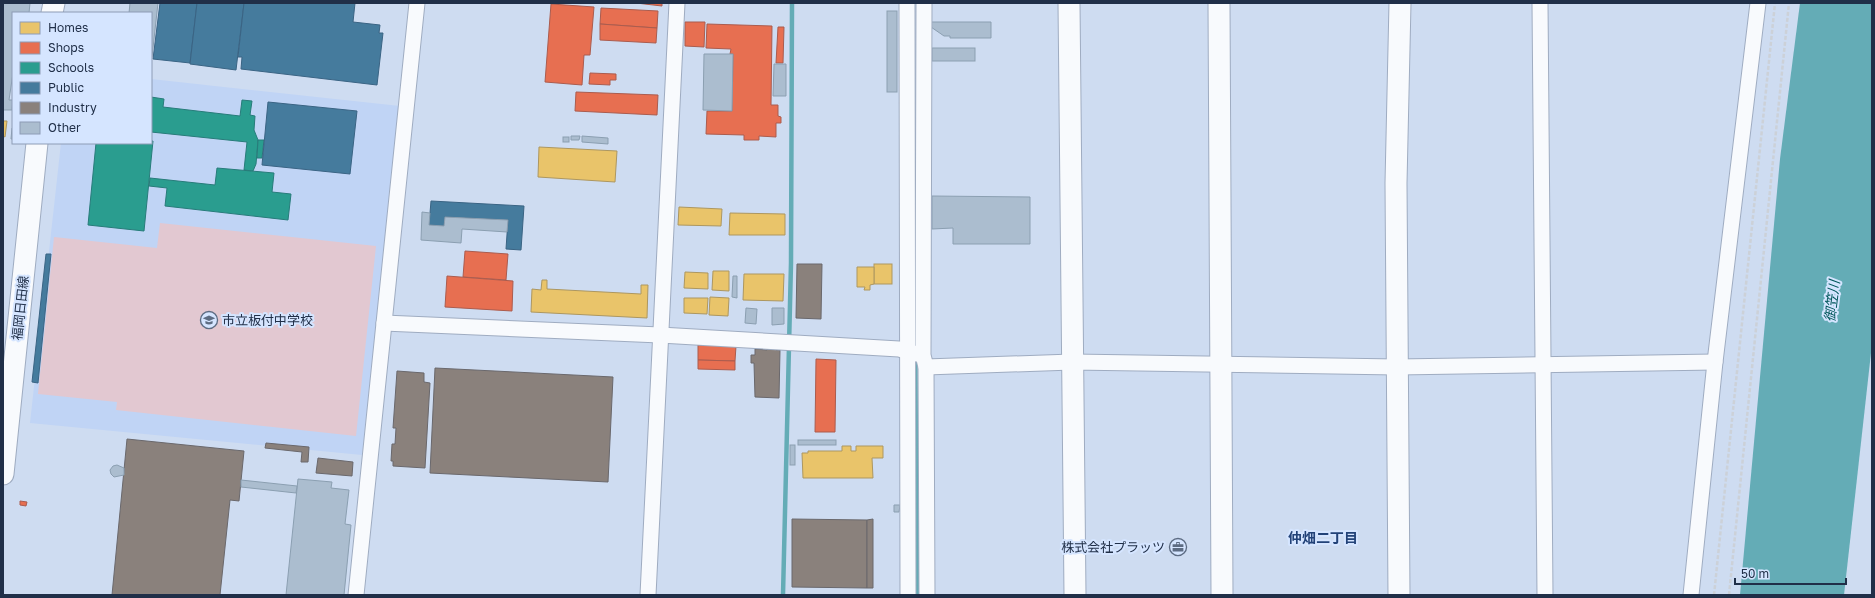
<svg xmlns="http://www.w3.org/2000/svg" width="1875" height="598" font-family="'Golos Text','Noto Sans JP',sans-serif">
<rect width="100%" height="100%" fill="#cedcf1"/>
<polygon fill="#c0d4f5" points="151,79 400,106 362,455 30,423 61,143 151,143"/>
<polygon fill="#e2c8d1" points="160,223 376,246 356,436 116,410 117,402 38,394 54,237 157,248"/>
<polygon fill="#64acb6" points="1800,3 1872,3 1872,344 1844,595 1740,595 1780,159"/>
<g fill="#e9c46a" stroke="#ad9760">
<polygon points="3,121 7,121 5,137 3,136"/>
<polygon points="539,147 617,151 615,182 538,177"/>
<polygon points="679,207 722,209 721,226 678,225"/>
<polygon points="730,213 785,214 785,235 729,235"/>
<rect x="874" y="264" width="18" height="20"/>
<polygon points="857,267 874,267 874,284 870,285 870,290 864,290 865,287 857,287"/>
<polygon points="713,271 729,271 729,291 712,290"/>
<polygon points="685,272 708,273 708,289 684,288"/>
<polygon points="744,274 784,274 783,301 743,300"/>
<polygon points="542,280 547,280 547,289 641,294 641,285 648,285 647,318 531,312 532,289 541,290"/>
<polygon points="710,297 729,298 728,316 709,315"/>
<polygon points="684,298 708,298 707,314 684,313"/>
<polygon points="842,446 851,446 851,451 856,451 856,446 883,446 883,458 872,458 873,478 803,478 802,453 808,453 808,451 842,451"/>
</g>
<g fill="#e76f51" stroke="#ab5c4e">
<polygon points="636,3 662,3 662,6"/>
<polygon points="551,4 594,7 590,55 584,55 582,85 545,82"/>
<polygon points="601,8 658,11 657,28 600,24"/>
<polygon points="685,22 705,22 704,47 685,46"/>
<polygon points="600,24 657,28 656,43 600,40"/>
<polygon points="707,24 772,26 771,105 778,105 778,116 781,117 781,123 776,123 776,137 759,136 759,140 744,140 744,135 706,134 707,111 732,111 733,54 730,54 731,49 706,48"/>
<polygon points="778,27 784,27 783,63 776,63"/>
<polygon points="590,73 616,74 616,80 610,80 610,85 589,84"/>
<polygon points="576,92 658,95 657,115 575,111"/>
<polygon points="465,251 508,254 506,280 463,277"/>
<polygon points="447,276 513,281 512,311 445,307"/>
<polygon points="698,345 736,346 735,361 698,360"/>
<polygon points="816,359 836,360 835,432 815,432"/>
<polygon points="698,360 735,361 735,370 698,369"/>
<polygon points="20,501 27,502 26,506 20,505"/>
</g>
<g fill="#2a9d8f" stroke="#277c7a">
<polygon points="151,97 164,99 163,107 240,116 242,100 252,101 250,115 255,116 254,130 258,140 256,164 253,171 244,170 247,142 151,132"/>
<polygon points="258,140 264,140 262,158 257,158"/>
<polygon points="151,141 153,141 144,231 88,225 96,143 151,143"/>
<polygon points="217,168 274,173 272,192 291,194 288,220 165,206 167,188 149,186 150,178 215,185"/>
</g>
<g fill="#457b9d" stroke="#3a6484">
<polygon points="160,3 197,3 190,63 153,59"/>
<polygon points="197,3 244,3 236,70 190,64"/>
<polygon points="244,3 355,3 353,22 380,25 379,33 383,33 377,85 241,69 242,57 238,57"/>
<polygon points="268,102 357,111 350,174 262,165"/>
<polygon points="431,201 524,206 521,250 506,249 508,220 445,217 444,226 429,225"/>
<polygon points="46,254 51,254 38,383 32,382"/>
</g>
<g fill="#8a817c" stroke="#6a686c">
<polygon points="797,264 822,264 821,319 796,318"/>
<polygon points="767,347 776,347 776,350 780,350 779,398 755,397 754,363 751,363 751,355 755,355 755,349 767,350"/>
<polygon points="435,368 613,377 608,482 430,473"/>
<polygon points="397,371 424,373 424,382 430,383 425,468 393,466 393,461 391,461 392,444 395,444 396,428 393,428"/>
<polygon points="127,439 244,451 239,501 230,500 220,595 112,595"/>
<polygon points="266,443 309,447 308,462 301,462 302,452 265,448"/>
<polygon points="318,458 353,462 352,476 316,473"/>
<polygon points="792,519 867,520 867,588 792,587"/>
<polygon points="873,519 873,588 867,588 867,520"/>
</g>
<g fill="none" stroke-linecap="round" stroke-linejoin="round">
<g stroke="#64acb6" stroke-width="4.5">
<polyline points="915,307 917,595"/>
<polyline points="783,595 791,263 792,3"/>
</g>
</g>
<g fill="#abbdcf" stroke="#8b9fb1">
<polygon points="3,3 30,3 29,13 13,13 13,73 9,100 13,100 12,110 3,110"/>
<polygon points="130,3 158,3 152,57 151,57 151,13 129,13"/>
<rect x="887" y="11" width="10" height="81"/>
<polygon points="930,22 991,22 991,38 950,38 950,36 944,36 931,27"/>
<rect x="932" y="48" width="43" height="13"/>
<polygon points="704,54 733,54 732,111 703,110"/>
<polygon points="774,64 786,64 786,96 773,96"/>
<polygon points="12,128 13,128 13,139 11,139"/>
<polygon points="571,136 580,136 579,140 571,140"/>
<polygon points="582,136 608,138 608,144 582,142"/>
<rect x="563" y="137" width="6" height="5"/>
<polygon points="932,196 1030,197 1030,244 953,244 953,228 932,229"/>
<polygon points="422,212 430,213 429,225 444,226 445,217 508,220 507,232 462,229 461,243 421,240"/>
<polygon points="733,276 737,276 737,298 732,297"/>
<polygon points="746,308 757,309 756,324 745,323"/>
<polygon points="772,308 784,308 784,324 772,325"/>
<rect x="798" y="440" width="38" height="5"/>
<rect x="790" y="445" width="5" height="20"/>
<polygon points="117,465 124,468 124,475 114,477 111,474 110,470 113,466"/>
<polygon points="298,479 332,482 331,488 349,490 345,524 351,525 344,595 286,595"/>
<polygon points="241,480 297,486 296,493 241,487"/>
<polygon points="894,505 900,505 899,512 894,512"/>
</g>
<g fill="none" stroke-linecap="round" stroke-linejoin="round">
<g stroke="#9facc1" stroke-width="17">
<g id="street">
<polyline points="907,3 908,595"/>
<polyline points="924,3 923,355 926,367 927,595"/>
<polyline points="1540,3 1545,595"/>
<polyline points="384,323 660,335 899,349 917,354"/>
<polyline points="926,367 1072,362 1397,367 1715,362"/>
<polyline points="356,595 417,3"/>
<polyline points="648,595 677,3"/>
<polyline points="1691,595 1715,362 1758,3"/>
</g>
</g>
<g stroke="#9facc1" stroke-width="23">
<g id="secondary">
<polyline points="1069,3 1075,595"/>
<polyline points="1219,3 1222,595"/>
<polyline points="52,13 54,3"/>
<polyline points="3,474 37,143"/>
<polyline points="1399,595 1396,183 1400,3"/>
</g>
</g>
<g stroke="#ccd1d8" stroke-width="2.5" stroke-dasharray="4 2" stroke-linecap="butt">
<polyline points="1714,595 1775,3"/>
<polyline points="1729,595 1789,3"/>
</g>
<use href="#street" stroke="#f8fafd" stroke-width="15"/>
<use href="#secondary" stroke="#f8fafd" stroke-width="21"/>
</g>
<defs>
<g id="school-ring" transform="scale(0.9)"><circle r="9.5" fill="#d5e5ff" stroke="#5d6c83" stroke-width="1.5"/><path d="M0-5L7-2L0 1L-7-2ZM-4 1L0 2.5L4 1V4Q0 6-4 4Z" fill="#5d6c83"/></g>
<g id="office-ring" transform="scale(0.9)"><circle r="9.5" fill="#d5e5ff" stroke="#5d6c83" stroke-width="1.5"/><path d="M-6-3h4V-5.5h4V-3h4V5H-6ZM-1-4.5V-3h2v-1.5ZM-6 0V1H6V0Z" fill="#5d6c83"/></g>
</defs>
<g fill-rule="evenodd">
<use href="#school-ring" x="209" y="320"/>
<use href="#office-ring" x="1178" y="547"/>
</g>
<g text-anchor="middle" stroke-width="4" stroke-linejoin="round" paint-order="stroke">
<g font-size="13" fill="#202f48" stroke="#d5e5ff">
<text transform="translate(20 308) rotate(-84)" y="5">福岡日田線</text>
</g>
<g font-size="13" fill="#202f48" stroke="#d5e5ff" text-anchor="start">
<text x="222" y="325">市立板付中学校</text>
<text x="1165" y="552" text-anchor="end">株式会社プラッツ</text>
</g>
<g font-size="14" font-style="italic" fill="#00565a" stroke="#d5e5ff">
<text transform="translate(1832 301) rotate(-83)" y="5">御笠川</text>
</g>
<g font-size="14" font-weight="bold" fill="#224278" stroke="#d5e5ff">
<text x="1323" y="543">仲畑二丁目</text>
</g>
</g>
<rect width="1875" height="598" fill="none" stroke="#202f48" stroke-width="8"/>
<rect x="12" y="12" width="140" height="132" fill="#d5e5ff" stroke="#8d9cb6"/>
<rect x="20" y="22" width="20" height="12" fill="#e9c46a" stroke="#8d9cb6"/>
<text x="48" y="32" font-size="12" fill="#202f48">Homes</text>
<rect x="20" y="42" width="20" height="12" fill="#e76f51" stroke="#8d9cb6"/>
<text x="48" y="52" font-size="12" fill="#202f48">Shops</text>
<rect x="20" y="62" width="20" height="12" fill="#2a9d8f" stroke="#8d9cb6"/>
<text x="48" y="72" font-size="12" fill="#202f48">Schools</text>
<rect x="20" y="82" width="20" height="12" fill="#457b9d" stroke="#8d9cb6"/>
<text x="48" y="92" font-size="12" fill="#202f48">Public</text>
<rect x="20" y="102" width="20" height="12" fill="#8a817c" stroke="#8d9cb6"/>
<text x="48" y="112" font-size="12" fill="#202f48">Industry</text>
<rect x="20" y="122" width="20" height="12" fill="#abbdcf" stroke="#8d9cb6"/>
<text x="48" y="132" font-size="12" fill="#202f48">Other</text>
<path d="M1735 578v6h111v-6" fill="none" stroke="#202f48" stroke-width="2"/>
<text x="1741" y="578" font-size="12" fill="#202f48" stroke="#d5e5ff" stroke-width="3" paint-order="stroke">50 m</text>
</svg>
